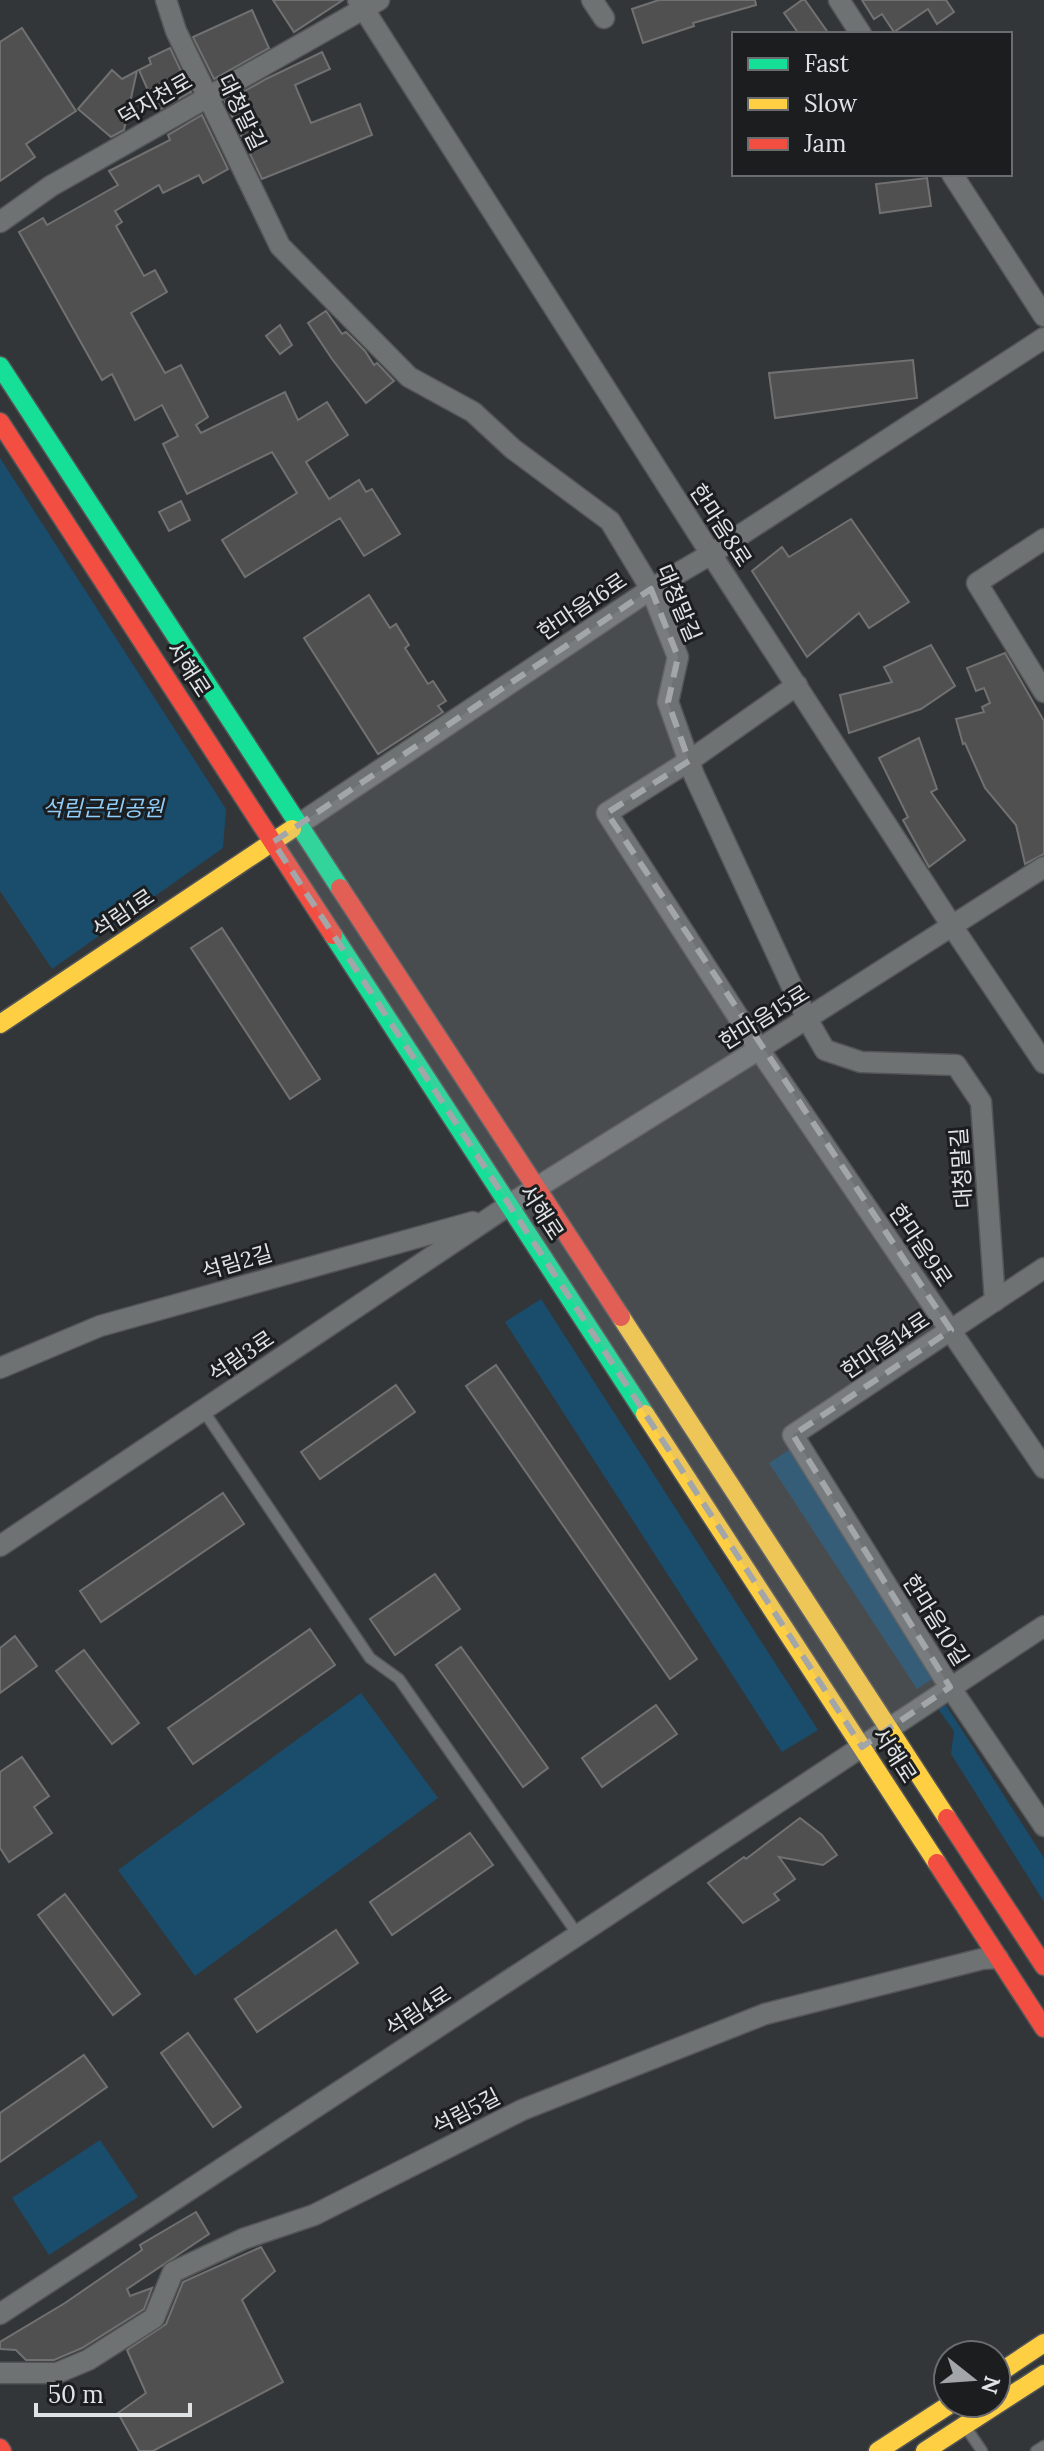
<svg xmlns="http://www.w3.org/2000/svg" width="1044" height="2451" font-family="Lora,'Noto Sans KR',serif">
<rect width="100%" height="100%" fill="#333638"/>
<g fill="#1a4c6c">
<polygon points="0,458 226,809 223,848 52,969 0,891"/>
<polygon points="541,1299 818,1730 782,1752 505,1322"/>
<polygon points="789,1450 938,1675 917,1689 769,1463"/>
<polygon points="361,1693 438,1798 195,1976 118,1870"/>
<polygon points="946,1705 1044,1858 1044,1902 951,1754 954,1731 938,1709"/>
<polygon points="100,2140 138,2197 49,2255 12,2198"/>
</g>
<g fill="#505050" stroke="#717171" stroke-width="2">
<polygon points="273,0 343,0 294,32"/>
<polygon points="659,0 755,0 756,5 693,23 694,26 643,43 632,9"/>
<polygon points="802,0 805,0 829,34 799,34 784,13"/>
<polygon points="862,0 946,0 954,12 937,24 928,9 894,32 882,14 874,19"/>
<polygon points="252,10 269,48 214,79 193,37"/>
<polygon points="22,28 76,111 26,144 35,157 0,181 0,42"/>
<polygon points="170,48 191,92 157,111 139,70 151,64 149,58"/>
<polygon points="322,52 330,69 295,85 311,123 360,104 372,135 262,179 225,102 266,79"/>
<polygon points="112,70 122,79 137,71 124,130 111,137 78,109"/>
<polygon points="202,115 228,169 203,183 199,175 163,193 159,185 115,211 122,222 116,226 144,276 155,270 167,292 131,313 165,373 181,365 208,417 196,425 201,433 285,392 298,420 327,402 348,435 306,462 329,499 359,480 366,492 372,489 400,534 364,556 340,518 245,577 222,540 297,493 272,452 187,494 163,444 178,436 162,405 135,420 112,374 102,380 19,232 43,218 47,225 118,185 109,171 170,140 168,135"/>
<polygon points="927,178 931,206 880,213 876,184"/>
<polygon points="326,311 342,334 346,332 365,351 374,365 377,363 394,381 366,403 332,359 308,323"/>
<polygon points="280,325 292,345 280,354 266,336"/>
<polygon points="913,360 917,398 775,418 769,373"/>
<polygon points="181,501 190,520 169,531 159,512"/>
<polygon points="851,519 909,602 869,628 859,613 807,657 752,571 782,547 789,557"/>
<polygon points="369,595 390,628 396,624 409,645 405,648 428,684 433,681 446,701 438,706 443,712 378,754 304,638"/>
<polygon points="931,645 955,686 921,709 849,733 840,695 892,682 884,667"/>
<polygon points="1005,653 1044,721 1044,854 1025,864 1016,825 985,788 965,743 963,744 956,719 984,712 982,707 990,703 984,688 976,691 967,668"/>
<polygon points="919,738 937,789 931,792 965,840 929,867 903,820 908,817 879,758"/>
<polygon points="222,928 320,1079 290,1099 191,948"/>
<polygon points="496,1365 697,1659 670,1679 466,1386"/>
<polygon points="396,1385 415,1412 320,1479 301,1452"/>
<polygon points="223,1493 244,1524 101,1622 80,1591"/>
<polygon points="435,1574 460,1609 395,1655 370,1619"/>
<polygon points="310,1629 335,1665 193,1764 168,1728"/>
<polygon points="15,1636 37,1666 0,1693 0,1648"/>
<polygon points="461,1647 548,1768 523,1787 436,1665"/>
<polygon points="84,1650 139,1723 112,1744 56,1671"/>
<polygon points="656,1705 677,1734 602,1787 582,1758"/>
<polygon points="22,1757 49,1796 34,1807 52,1833 9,1862 0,1848 0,1772"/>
<polygon points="800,1818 822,1835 837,1855 823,1865 779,1857 795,1879 774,1894 779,1900 743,1923 708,1883 744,1857 746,1859"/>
<polygon points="470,1833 493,1865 392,1935 370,1902"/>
<polygon points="65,1894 140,1994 113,2015 38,1915"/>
<polygon points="336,1930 358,1963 257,2032 235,1999"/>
<polygon points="188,2033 241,2107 213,2127 161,2053"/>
<polygon points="84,2055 107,2087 0,2162 0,2113"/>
<polygon points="196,2212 209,2234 127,2289 130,2296 152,2288 144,2309 82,2348 54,2360 26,2360 16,2350 0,2349 0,2342 65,2303 142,2250 140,2245"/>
<polygon points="261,2247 275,2271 242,2300 283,2382 153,2451 139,2451 118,2413 146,2393 127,2350 166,2324 183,2282"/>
</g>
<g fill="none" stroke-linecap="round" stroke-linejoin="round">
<g stroke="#535557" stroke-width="13">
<g id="lane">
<polyline points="203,1410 370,1658 399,1679 578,1935"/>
<polyline points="967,2429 982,2451"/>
<polyline points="1036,2451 1044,2446"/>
</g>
</g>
<g stroke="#535557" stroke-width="23">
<g id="street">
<polyline points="166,0 176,31 280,246 409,377 473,412 513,449 610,521 651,589 678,657 668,702 694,775 807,1019 825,1050 861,1062 956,1065 981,1102 995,1301"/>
<polyline points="358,0 711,554 952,926 1044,1063"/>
<polyline points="592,0 604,18"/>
<polyline points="839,0 861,34"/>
<polyline points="952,174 1044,316"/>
<polyline points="0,222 51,186 379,0"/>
<polyline points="1044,539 977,583 1044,692"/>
<polyline points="797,685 689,761 607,813 759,1049 1044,1468"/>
<polyline points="299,824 651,589 711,554 1044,338"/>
<polyline points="1044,1268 793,1435 950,1687 1044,1826"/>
<polyline points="0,1368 100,1326 473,1222"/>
<polyline points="0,1546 509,1205 759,1049 1044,867"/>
<polyline points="0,2314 578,1935 1044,1626"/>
<polyline points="0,2373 57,2373 88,2360 154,2318 173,2272 243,2239 314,2215 522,2110 765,2014 982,1959 998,1958"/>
</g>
</g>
<g stroke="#535557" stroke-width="21">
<g id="fast">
<polyline points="0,366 340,888"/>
<polyline points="333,935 645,1414"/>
</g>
</g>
<g stroke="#535557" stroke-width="21">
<g id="slow">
<polyline points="0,1024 292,829"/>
<polyline points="621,1317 947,1818"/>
<polyline points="645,1414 937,1863"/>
<polyline points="996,2375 1044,2343"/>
<polyline points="878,2451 952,2403"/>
<polyline points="925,2451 1044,2374"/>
</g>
</g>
<g stroke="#535557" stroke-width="21">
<g id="jam">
<polyline points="0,422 333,935"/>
<polyline points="340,888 621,1317"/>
<polyline points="947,1818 1044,1966"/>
<polyline points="937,1863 1044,2028"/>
<polyline points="0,2448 2,2451"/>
</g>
</g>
<use href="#lane" stroke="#6f7273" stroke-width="10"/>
<use href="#street" stroke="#6f7273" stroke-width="20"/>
<use href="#fast" stroke="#16e098" stroke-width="18"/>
<use href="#slow" stroke="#ffcf43" stroke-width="18"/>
<use href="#jam" stroke="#f24e42" stroke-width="18"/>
</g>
<path fill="#a3a6a9" fill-opacity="0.2" stroke="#a3a6a9" stroke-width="6" stroke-dasharray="16 10" stroke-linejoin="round" d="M651 589 678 657 668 702 689 761 607 813 951 1330 793 1435 950 1687 862 1747 273 842Z"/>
<g text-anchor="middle" stroke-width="6" stroke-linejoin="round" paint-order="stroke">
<g font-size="22" fill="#e0e3e6" stroke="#1b1d1f">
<text transform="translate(155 99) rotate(-30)" y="8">덕지천로</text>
<text transform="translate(242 112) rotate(64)" y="8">대청말길</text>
<text transform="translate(721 525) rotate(57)" y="8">한마음8로</text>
<text transform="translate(679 603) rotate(67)" y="8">대청말길</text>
<text transform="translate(582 606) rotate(-34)" y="8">한마음16로</text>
<text transform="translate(189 669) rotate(57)" y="8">서해로</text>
<text transform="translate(123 913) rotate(-34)" y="8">석림1로</text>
<text transform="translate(764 1017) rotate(-32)" y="8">한마음15로</text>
<text transform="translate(961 1168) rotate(-94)" y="8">대청말길</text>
<text transform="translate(542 1212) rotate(57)" y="8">서해로</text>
<text transform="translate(921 1245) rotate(56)" y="8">한마음9로</text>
<text transform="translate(237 1262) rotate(-16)" y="8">석림2길</text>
<text transform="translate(885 1345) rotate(-34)" y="8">한마음14로</text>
<text transform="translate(241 1356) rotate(-34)" y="8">석림3로</text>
<text transform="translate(936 1620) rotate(58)" y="8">한마음10길</text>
<text transform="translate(895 1755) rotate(57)" y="8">서해로</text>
<text transform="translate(418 2011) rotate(-33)" y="8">석림4로</text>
<text transform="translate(466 2111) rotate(-27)" y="8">석림5길</text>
</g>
<g font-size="22" font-style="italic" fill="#8fcdfa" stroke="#1b1d1f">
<text x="103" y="816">석림근린공원</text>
</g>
</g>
<rect x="732" y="32" width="280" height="144" fill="#1b1d1f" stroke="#6a6c6f" stroke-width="2"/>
<rect x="748" y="58" width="40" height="12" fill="#16e098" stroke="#6a6c6f" stroke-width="2"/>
<text x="804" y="72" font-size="24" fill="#e0e3e6">Fast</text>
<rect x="748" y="98" width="40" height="12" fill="#ffcf43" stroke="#6a6c6f" stroke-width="2"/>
<text x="804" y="112" font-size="24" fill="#e0e3e6">Slow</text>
<rect x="748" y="138" width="40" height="12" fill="#f24e42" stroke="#6a6c6f" stroke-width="2"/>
<text x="804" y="152" font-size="24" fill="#e0e3e6">Jam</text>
<g transform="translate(972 2379) rotate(107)"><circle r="38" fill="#1b1d1f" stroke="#6a6c6f" stroke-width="2"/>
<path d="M0-6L14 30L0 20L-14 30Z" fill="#a3a6a9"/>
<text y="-12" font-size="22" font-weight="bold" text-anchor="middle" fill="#e0e3e6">N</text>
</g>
<path d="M36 2403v12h154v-12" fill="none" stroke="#e0e3e6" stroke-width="4"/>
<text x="48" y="2403" font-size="24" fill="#e0e3e6" stroke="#1b1d1f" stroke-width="6" paint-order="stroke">50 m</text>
</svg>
